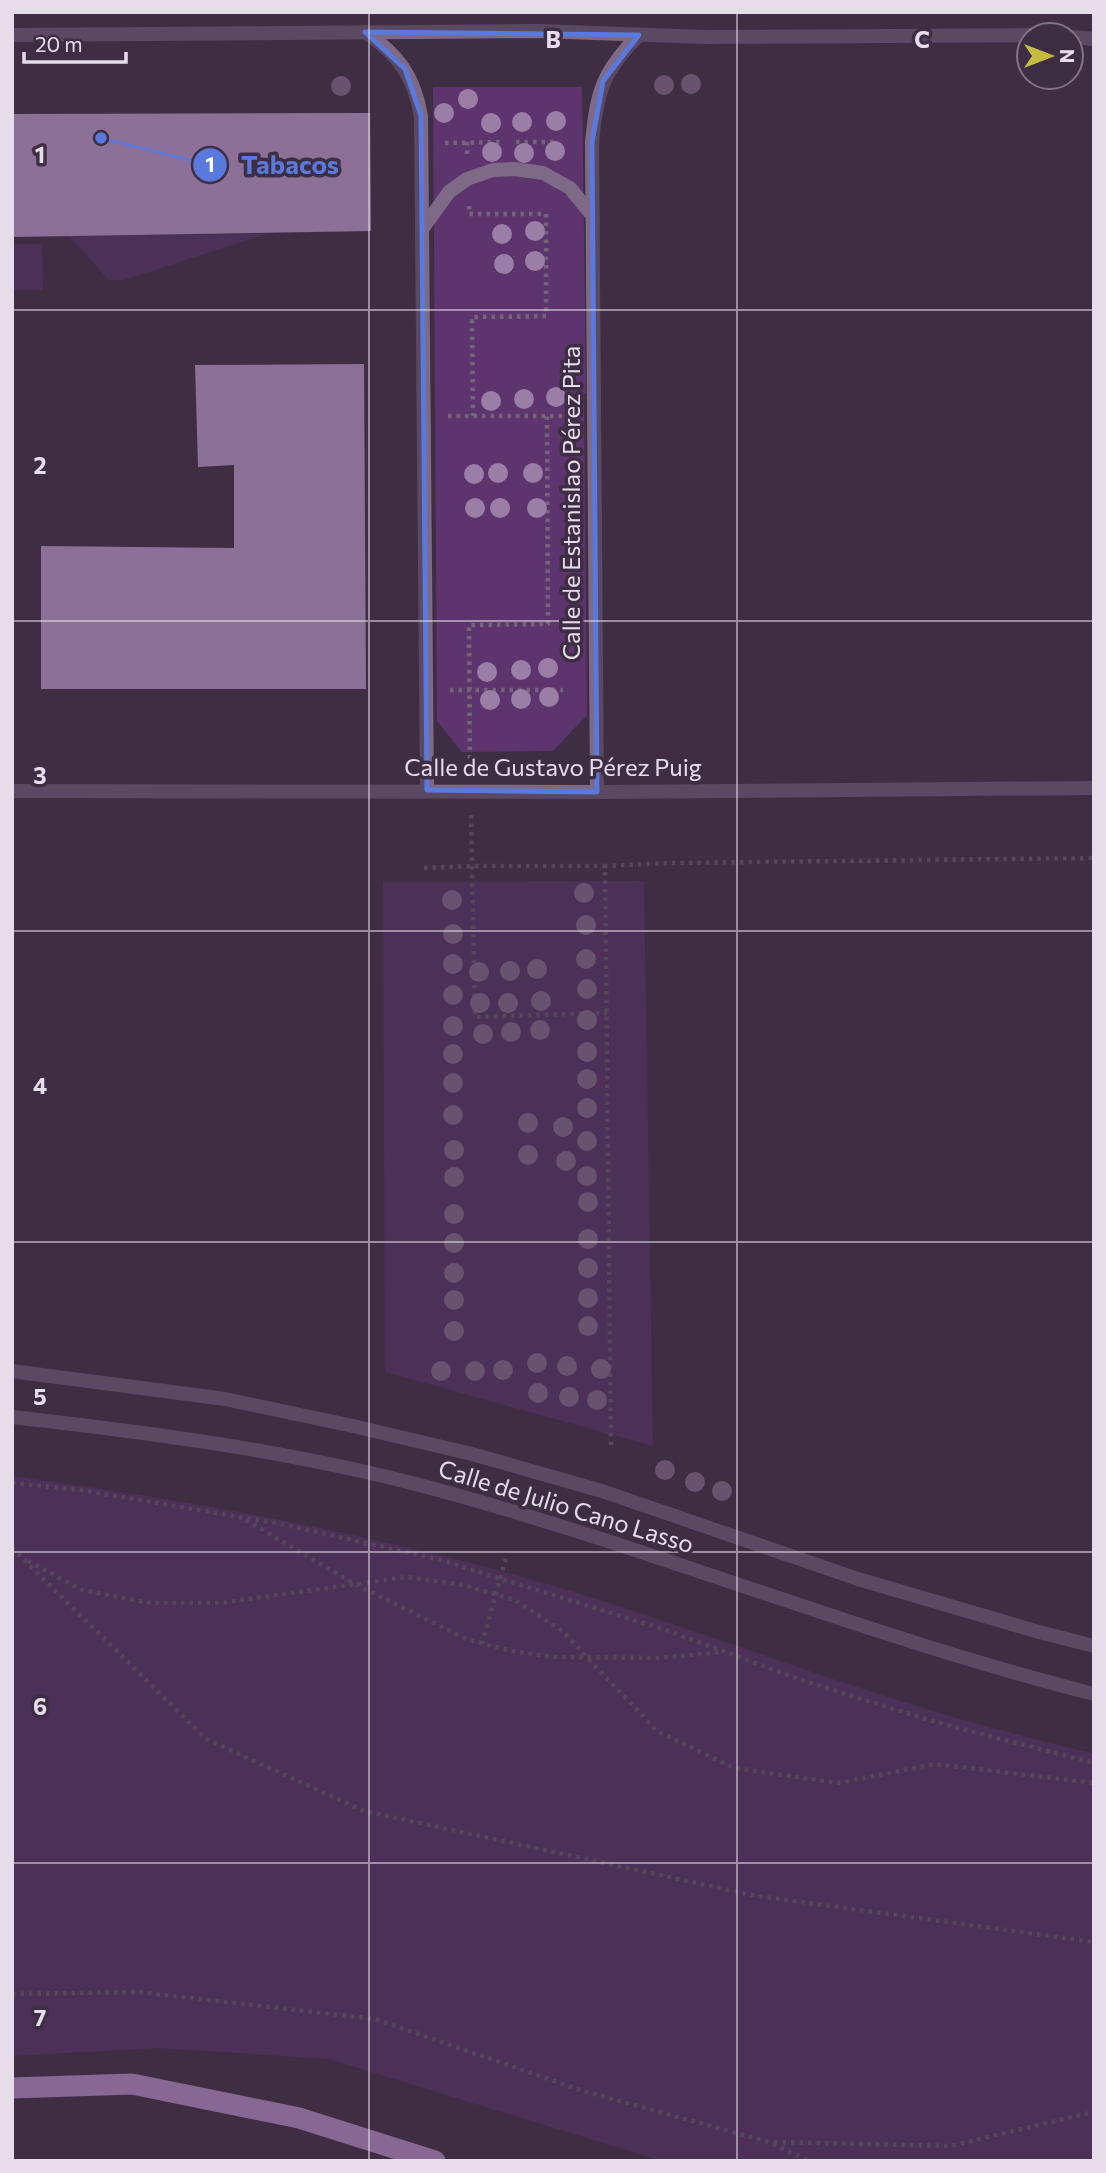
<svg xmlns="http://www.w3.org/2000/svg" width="1106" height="2173" font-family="Commissioner,sans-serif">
<rect width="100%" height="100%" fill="#3e2e44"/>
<g fill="#5e346f">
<polygon points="433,87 582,87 586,394 584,394 587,715 553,751 462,752 437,721"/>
<polygon points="266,234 124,280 109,280 69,236"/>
<polygon points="12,244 42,244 43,290 12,290"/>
<polygon points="644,881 653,1446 385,1372 383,882"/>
<path d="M12 1476C211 1503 408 1540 600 1600 738 1644 872 1697 1012 1733 1039 1740 1066 1748 1094 1753V2161H662L329 2059 158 2048 12 2056Z"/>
</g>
<g fill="#eac1fc">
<polygon points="370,113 371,231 12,237 12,114"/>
<polygon points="364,364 366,689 41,689 41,546 234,548 234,465 198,467 195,365"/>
</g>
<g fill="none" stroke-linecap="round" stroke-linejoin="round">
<g stroke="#736578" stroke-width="4.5" stroke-dasharray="3.5 5" stroke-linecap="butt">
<polyline points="467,142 467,155"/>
<polyline points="516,142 558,142"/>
<polyline points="445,143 504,142"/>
<polyline points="469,206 469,214 546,214 546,316 472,317 473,416"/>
<polyline points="448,416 564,416"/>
<polyline points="450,690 563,690"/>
<polyline points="470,767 469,625 548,624 547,416"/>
<polyline points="471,815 475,1017 607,1013"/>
<polyline points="424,868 471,866 605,866"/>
<polyline points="611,1445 605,866 670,863 1094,858"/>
<polyline points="12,1483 80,1490 281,1524 437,1559 666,1630 804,1681 939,1723 1094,1763"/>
<polyline points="246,1520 353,1583 466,1639 511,1651 552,1657 658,1658 722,1652"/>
<polyline points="12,1548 206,1739 364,1811 757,1896 1094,1942"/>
<polyline points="28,1561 82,1590 150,1603 219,1603 407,1577 463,1585 515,1600 561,1630 657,1731 734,1768 838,1783 935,1764 1094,1783"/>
<polyline points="482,1644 506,1558"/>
<polyline points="12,1994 138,1992 375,2019 583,2091 769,2142 809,2161"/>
<polyline points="774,2142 950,2146 1094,2112"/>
</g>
<g stroke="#7e6987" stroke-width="14">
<path d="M365 32C398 54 414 76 421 116L427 790"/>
<polyline points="423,228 449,192 467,179 493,170 514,169 543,173 570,188 592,215"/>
<polyline points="12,791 597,792 1094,788"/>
<path d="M597 792 592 142C597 92 602 72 639 35"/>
<polyline points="12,1371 225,1399 353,1426 472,1454 602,1491 858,1579 1039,1632 1094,1646"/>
<path d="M12 1417C163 1434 314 1454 460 1496 673 1556 879 1640 1094 1694"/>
</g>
<g stroke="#7e6987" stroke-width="14">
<polyline points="12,35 539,31 705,37 1049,35"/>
<polyline points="1071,37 1094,39"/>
</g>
<polyline stroke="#e2aef7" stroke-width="21" points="12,2088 132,2084 299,2118 435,2161"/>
</g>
<g fill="#9b7ea6">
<circle cx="691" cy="84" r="10"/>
<circle cx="664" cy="85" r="10"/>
<circle cx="341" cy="86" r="10"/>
<circle cx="468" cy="99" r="10"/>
<circle cx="444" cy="113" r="10"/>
<circle cx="556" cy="121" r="10"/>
<circle cx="522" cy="122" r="10"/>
<circle cx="491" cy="123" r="10"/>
<circle cx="555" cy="151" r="10"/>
<circle cx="492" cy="152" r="10"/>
<circle cx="524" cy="153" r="10"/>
<circle cx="535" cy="231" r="10"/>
<circle cx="502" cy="234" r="10"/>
<circle cx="535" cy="261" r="10"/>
<circle cx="504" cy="264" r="10"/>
<circle cx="556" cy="397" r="10"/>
<circle cx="524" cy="399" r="10"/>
<circle cx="491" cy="401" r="10"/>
<circle cx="498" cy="473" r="10"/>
<circle cx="533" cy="473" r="10"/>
<circle cx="474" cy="474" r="10"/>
<circle cx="475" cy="508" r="10"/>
<circle cx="500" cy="508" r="10"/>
<circle cx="537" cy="508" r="10"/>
<circle cx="548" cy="668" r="10"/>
<circle cx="521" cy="670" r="10"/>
<circle cx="487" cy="672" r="10"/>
<circle cx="549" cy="697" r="10"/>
<circle cx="521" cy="699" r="10"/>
<circle cx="490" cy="700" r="10"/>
<circle cx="584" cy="893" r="10"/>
<circle cx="452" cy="900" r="10"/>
<circle cx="586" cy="925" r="10"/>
<circle cx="453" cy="934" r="10"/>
<circle cx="586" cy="959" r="10"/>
<circle cx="453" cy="964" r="10"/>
<circle cx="537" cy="969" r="10"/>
<circle cx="510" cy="971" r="10"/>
<circle cx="479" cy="972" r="10"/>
<circle cx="587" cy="989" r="10"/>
<circle cx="453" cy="995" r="10"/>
<circle cx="541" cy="1001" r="10"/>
<circle cx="480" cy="1003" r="10"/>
<circle cx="508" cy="1003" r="10"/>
<circle cx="587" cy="1020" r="10"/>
<circle cx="453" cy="1026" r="10"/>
<circle cx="540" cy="1030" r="10"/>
<circle cx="511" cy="1032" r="10"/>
<circle cx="483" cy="1034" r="10"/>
<circle cx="587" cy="1052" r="10"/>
<circle cx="453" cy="1054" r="10"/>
<circle cx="587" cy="1079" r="10"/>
<circle cx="453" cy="1083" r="10"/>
<circle cx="587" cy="1108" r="10"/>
<circle cx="453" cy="1115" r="10"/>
<circle cx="528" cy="1123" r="10"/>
<circle cx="563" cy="1127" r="10"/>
<circle cx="587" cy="1141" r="10"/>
<circle cx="454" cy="1150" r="10"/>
<circle cx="528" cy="1155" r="10"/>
<circle cx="566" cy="1161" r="10"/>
<circle cx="587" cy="1176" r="10"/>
<circle cx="454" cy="1177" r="10"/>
<circle cx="588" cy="1202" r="10"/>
<circle cx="454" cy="1214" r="10"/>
<circle cx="588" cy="1239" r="10"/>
<circle cx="454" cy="1243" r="10"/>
<circle cx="588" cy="1268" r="10"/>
<circle cx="454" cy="1273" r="10"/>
<circle cx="588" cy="1298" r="10"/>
<circle cx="454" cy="1300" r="10"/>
<circle cx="588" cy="1326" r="10"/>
<circle cx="454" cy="1331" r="10"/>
<circle cx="537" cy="1363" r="10"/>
<circle cx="567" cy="1366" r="10"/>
<circle cx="601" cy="1369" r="10"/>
<circle cx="503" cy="1370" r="10"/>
<circle cx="441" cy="1371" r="10"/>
<circle cx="475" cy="1371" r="10"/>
<circle cx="538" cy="1393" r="10"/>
<circle cx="569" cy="1397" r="10"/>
<circle cx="597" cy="1400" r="10"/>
<circle cx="665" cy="1470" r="10"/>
<circle cx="695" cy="1482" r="10"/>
<circle cx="722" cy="1491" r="10"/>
</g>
<path d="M0 0H1106V2173H0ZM365 32 639 35 603 81 592 142 597 792 427 790 421 116 405 69Z" fill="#3e2e44" fill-opacity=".55" fill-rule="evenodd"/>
<path fill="none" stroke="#5979dd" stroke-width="5" stroke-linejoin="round" d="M365 32 639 35 603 81 592 142 597 792 427 790 421 116 405 69Z"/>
<path fill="none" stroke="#e6dcea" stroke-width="2" stroke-opacity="0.55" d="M369 12V2161M737 12V2161M12 310H1094M12 621H1094M12 931H1094M12 1242H1094M12 1552H1094M12 1863H1094"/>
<g text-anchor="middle" stroke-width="7" stroke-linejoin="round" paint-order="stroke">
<g font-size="24" fill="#e6dcea" stroke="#3e2e44">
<text transform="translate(572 503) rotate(-90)" y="8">Calle de Estanislao Pérez Pita</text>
<text x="553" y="776">Calle de Gustavo Pérez Puig</text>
<text transform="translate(566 1507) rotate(17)" y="8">Calle de Julio Cano Lasso</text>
</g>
</g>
<g font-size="23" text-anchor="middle" font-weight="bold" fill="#e6dcea" stroke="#3e2e44" stroke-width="7" stroke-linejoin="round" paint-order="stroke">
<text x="553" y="48">B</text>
<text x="922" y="48">C</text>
<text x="40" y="163">1</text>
<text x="40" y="474">2</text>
<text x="40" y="784">3</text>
<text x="40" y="1094">4</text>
<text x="40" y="1405">5</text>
<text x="40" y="1715">6</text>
<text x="40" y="2026">7</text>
</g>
<path fill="none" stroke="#5979dd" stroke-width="2.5" d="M101 138L210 165"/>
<g fill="#5979dd" stroke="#3e2e44" stroke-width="2.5">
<circle cx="101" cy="138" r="7"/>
<circle cx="210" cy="165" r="18"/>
</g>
<g font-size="21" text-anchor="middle" font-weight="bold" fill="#fff">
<text x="210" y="172">1</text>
</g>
<g font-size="26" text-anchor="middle" font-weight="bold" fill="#5979dd" stroke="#3e2e44" stroke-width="7" stroke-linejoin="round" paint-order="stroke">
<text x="290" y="174">Tabacos</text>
</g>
<rect width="1106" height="2173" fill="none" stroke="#e6dcea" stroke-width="28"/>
<g transform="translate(1050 56) rotate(90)"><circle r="33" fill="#3e2e44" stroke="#817486" stroke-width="2"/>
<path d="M0-5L12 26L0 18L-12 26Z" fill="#c4bc3e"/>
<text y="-10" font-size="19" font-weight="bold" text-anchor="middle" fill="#e6dcea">N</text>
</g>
<path d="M24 52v10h102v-10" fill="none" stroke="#e6dcea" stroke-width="3.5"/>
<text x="35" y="52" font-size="21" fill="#e6dcea" stroke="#3e2e44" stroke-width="5" paint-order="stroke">20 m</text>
</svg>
